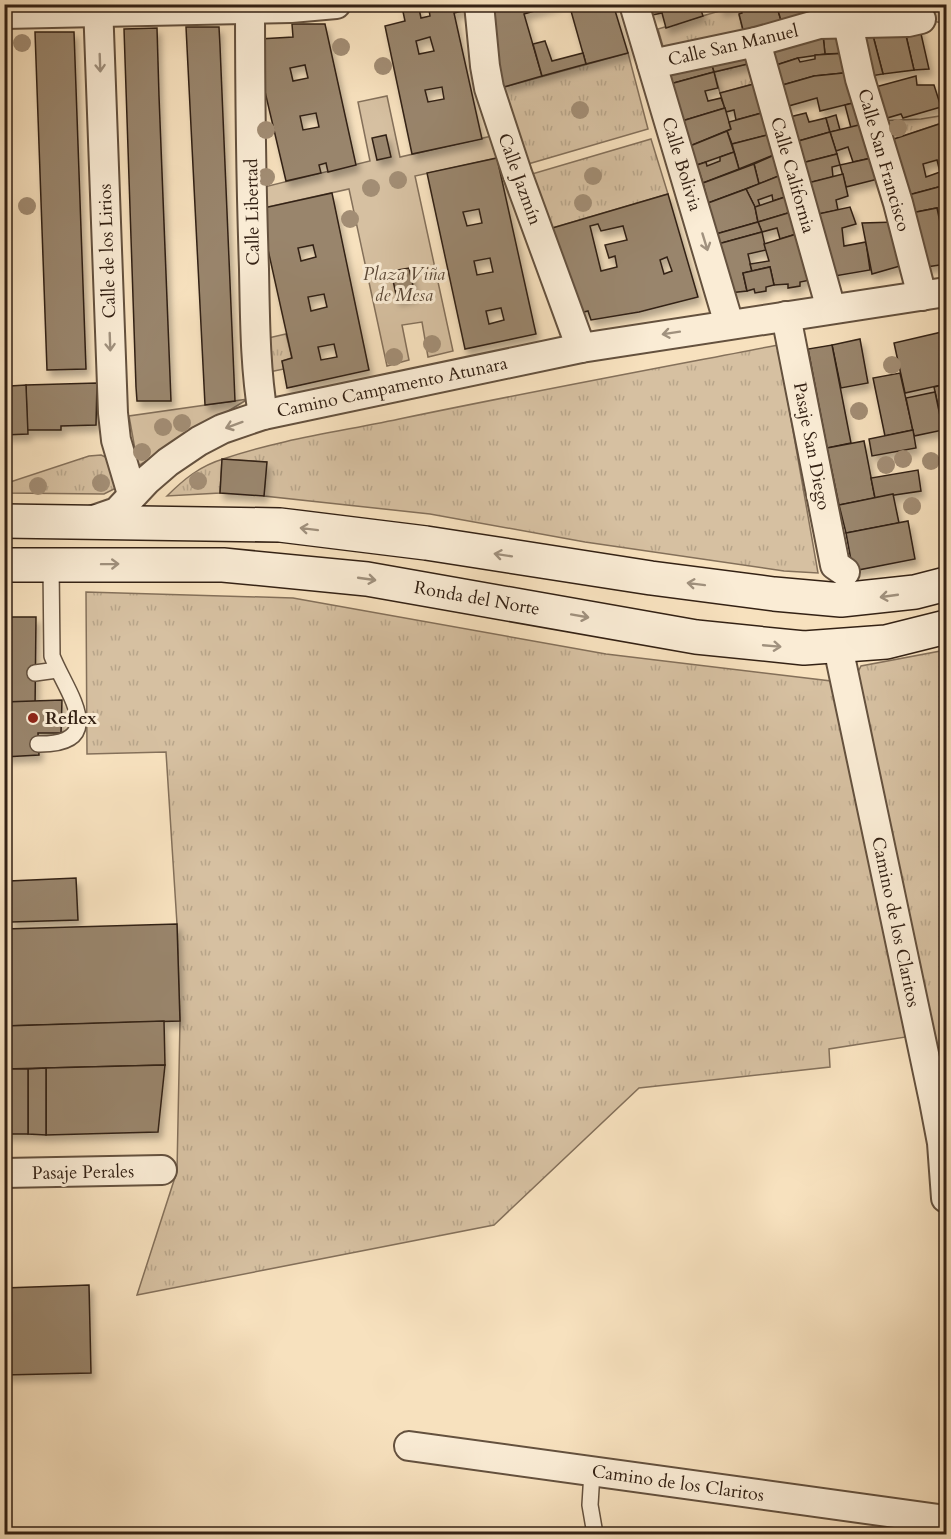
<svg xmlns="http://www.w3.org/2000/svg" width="951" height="1539" font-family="Cardo,serif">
<defs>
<pattern id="grass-tufts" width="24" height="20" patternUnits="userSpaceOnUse" patternTransform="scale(1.5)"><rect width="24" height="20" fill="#d6c0a1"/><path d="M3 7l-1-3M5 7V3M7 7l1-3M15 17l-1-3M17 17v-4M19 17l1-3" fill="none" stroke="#b8a58a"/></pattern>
<filter id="shadow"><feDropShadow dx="3.5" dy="6" stdDeviation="3" flood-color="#0004"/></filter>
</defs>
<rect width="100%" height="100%" fill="#f7e1be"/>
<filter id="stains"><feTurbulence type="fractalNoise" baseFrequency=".00333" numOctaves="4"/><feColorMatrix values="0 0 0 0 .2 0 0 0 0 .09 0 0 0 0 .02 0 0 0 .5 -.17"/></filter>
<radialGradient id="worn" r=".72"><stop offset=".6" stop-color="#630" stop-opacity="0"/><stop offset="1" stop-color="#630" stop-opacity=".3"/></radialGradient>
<g fill="url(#grass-tufts)" stroke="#84705a" stroke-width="1.5">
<polygon points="740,5 742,13 739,15 745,38 666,57 658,29"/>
<polygon points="628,53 648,129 528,164 504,87"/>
<polygon points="756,62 761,82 720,93 714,72"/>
<polygon points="946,115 946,135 942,123 885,142 877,121 921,119"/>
<polygon points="651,139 668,194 549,229 532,174"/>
<polygon points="286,334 292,358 282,361 284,369 269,372 268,338"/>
<path d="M778 345 818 573 784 571 585 542 430 514 264 496 266 462 222 459 220 493 167 496C184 479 200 466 223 459 281 439 344 431 404 418 529 392 653 369 778 345Z"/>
<polygon points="101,455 112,460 116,488 104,494 5,493 4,484 89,456"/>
<polygon points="86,592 293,598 606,654 831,681 906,1037 829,1049 830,1067 639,1088 494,1225 137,1295 177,1171 180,1021 177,924 166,752 87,754"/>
<polygon points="946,650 946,1106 857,674 861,666"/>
</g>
<g fill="#d6c0a1" stroke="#84705a" stroke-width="1.5">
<polygon points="915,5 946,5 946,24 916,17"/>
<polygon points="387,96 400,157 492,136 497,158 415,176 453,351 428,357 422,322 402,325 409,360 387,366 349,189 259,209 260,188 370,161 358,102"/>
<polygon points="248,399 138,466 129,416"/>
</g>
<g fill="#99856c" stroke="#332114" stroke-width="1.5" fill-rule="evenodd" filter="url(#shadow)">
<path d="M411 4H418L421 18 430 16 428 4H466L467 10 454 13 482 139 412 154 385 26 405 21 402 7ZM430 37 434 51 419 54 416 41ZM442 87 444 99 428 102 425 90Z"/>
<polygon points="492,4 559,4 524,14 542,76 504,87 496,67"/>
<polygon points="569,4 613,4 628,53 586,64"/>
<polygon points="649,4 699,4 703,16 666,28 662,13 653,15"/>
<polygon points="719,4 740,4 740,5 721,10"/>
<polygon points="776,4 783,27 745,38 739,14 742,13 740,5"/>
<polygon points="776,4 840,4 841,14 783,27"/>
<polygon points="840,4 881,4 881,10 841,14"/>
<polygon points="887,4 915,4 916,17 887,18"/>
<path d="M292 24H325L356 165 328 172 326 163 319 165 321 173 286 181 258 62 259 39 293 37ZM305 65 308 78 293 81 290 68ZM316 113 319 127 303 130 300 116Z"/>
<polygon points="919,25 929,69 914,70 904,27"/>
<polygon points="186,27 219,27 220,46 235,401 205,405"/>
<polygon points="904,27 914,70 883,74 871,28"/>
<polygon points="157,28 159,96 171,401 137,401 136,387 124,29"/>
<polygon points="871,28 883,74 865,77 853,29"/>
<polygon points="844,29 849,53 825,54 823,35"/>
<polygon points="35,32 74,32 86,369 47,370"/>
<polygon points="823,35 825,54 798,58 767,68 761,45"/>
<polygon points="545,41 552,61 583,53 586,64 542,76 533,44"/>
<polygon points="752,48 756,62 714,72 709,57"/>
<polygon points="849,53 853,72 814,76 772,88 767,68 798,58 800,62 815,59 815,55"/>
<polygon points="709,57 714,72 670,84 664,68"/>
<polygon points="714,72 718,88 705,91 708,101 721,98 725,108 682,121 670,84"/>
<polygon points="853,72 861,101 820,111 817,98 778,109 772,88 814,76"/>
<polygon points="916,76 917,85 934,85 941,107 903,118 901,114 877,121 868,89"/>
<polygon points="761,82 769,111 736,120 734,110 726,112 720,93"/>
<polygon points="861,101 867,123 851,128 845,105"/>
<polygon points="725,108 731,129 690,146 682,121"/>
<polygon points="769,111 775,133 732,144 727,131 731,129 729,122"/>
<polygon points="806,113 809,122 826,118 830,132 788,144 781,119"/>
<polygon points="836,115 840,130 830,132 826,118"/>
<polygon points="867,123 876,157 853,162 848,147 836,151 830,132"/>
<path d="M942 123 946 135V185L901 197 885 142ZM937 160 940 172 926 177 923 164Z"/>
<polygon points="727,131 734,152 697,165 690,146"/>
<polygon points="830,132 837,154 794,165 788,144"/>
<polygon points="775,133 781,152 739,169 732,144"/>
<polygon points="386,135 391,157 377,160 372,138"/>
<polygon points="734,152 739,169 703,183 697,165 706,162 707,166 720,161 720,157"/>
<polygon points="781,152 786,173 759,184 754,164"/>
<polygon points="837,154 840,165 832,167 833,177 800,185 794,165"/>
<polygon points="876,157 882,178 846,187 840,165"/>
<path d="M497 158 536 334 465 349 427 173ZM479 209 482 223 467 226 463 212ZM490 258 493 272 477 275 474 261ZM501 308 504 320 489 324 486 311Z"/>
<polygon points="754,164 759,184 708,203 703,183"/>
<polygon points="786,173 794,194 773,201 772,195 758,200 760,206 755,207 746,189"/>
<polygon points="843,174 848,196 836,200 838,210 809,216 800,185"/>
<polygon points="946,185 946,250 937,208 906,214 901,197"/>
<polygon points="746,189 755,207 758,222 716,234 708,203"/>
<path d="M332 193 369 370 287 388 282 361 292 358 259 209ZM313 245 316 257 301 261 298 248ZM324 294 327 307 311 311 308 297ZM334 344 337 357 321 360 318 347Z"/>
<path d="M668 194 698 297 639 312 591 320 588 311 580 313 549 229ZM598 224 601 231 623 226 627 240 605 245 609 258 615 256 617 267 601 271 590 226ZM667 257 672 271 664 274 660 260Z"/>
<polygon points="794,194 798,210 758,222 755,207"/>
<polygon points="850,207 856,224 842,228 844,246 866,242 870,270 829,277 809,216"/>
<polygon points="937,208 946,250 946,264 920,268 906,214"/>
<polygon points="798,210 803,232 780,239 777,228 762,232 758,222"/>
<polygon points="758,222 762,232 718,244 716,234"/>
<polygon points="896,222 907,264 872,274 862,223"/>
<polygon points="762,232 766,250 748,254 752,271 743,273 747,291 729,293 718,244"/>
<polygon points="803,232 815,279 800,282 800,286 788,288 788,284 774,285 770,267 752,271 750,264 769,261 764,244"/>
<polygon points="770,267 774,285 766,287 766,291 755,293 754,289 747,291 743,273"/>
<polygon points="409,268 415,295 397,299 391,271"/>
<polygon points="946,331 946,384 905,393 894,343"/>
<polygon points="860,339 868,383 841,388 832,345"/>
<polygon points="832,345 851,443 827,448 808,349"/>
<polygon points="900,373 913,430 885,436 873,378"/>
<polygon points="97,383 96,425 61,426 61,430 27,430 26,385"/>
<polygon points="946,384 946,419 941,420 934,387"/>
<polygon points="26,385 28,434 4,435 4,389 10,389 10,386"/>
<polygon points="935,392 943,430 914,436 906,398"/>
<polygon points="913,430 916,448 872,456 869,439"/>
<polygon points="864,441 875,498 839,505 827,448"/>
<polygon points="222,459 267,462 264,496 220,493"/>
<polygon points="918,470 921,491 875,498 871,478"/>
<polygon points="893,494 899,523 846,533 839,505"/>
<polygon points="908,521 915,559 853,571 846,533"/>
<polygon points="4,617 36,617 35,711 4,711"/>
<polygon points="62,700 61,733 38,733 39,755 4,757 4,702"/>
<polygon points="76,878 78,920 11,922 9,881"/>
<polygon points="177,924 180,1021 4,1026 4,929"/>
<polygon points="164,1021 165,1065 4,1069 4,1026"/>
<polygon points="165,1065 158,1132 46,1135 46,1068"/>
<polygon points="46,1068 46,1135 28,1134 28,1069"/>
<rect x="4" y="1069" width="24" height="65"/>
<polygon points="89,1285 91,1373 4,1375 4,1288"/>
</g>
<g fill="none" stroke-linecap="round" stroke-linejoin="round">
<g stroke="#64513e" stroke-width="18">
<g id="lane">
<polyline points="35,673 57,670"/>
<path d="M38 744C111 745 65 690 52 656L51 565"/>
<polyline points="592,1472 590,1505 595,1534"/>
</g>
</g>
<g stroke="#64513e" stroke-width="32">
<g id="street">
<polyline points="98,4 113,413 116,440 132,494"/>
<path d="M250 4C250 93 251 181 254 269 255 318 255 367 263 415"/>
<polyline points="479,4 485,66 489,88 517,173 581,348"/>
<polyline points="634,4 729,324"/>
<polyline points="4,14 291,8 336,4"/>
<polyline points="848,24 860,79 898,203 922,296"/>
<polyline points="756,42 831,309"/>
<polyline points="652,64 756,42 819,24 908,22 921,19"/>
<polyline points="786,316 835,565 845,572"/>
<polyline points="88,522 117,512 146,481 168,462 199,441 222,429 263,415 581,348 946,292"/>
<polyline points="838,647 934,1101 942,1143 946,1198"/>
<polyline points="4,1173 162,1170"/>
<polyline points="409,1446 946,1520"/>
</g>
</g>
<g stroke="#332114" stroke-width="36">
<g id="secondary">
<polyline points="4,521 280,525 426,543 651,578 774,594 841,600 915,592 946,584"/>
<polyline points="4,565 223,565 367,579 696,637 804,648 886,642 946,627"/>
</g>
</g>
<use href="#lane" stroke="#faecd5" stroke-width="15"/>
<use href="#street" stroke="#faecd5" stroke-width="28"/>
<use href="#secondary" stroke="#faecd5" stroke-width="33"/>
</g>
<g fill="#a28d74">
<circle cx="22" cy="43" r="9"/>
<circle cx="341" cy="47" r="9"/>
<circle cx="383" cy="66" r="9"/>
<circle cx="580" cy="110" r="9"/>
<circle cx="898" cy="128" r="9"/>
<circle cx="266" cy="130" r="9"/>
<circle cx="593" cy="176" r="9"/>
<circle cx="266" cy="177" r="9"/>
<circle cx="398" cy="180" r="9"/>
<circle cx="371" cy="188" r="9"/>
<circle cx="583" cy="203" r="9"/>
<circle cx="27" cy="206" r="9"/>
<circle cx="350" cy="219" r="9"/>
<circle cx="432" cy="344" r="9"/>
<circle cx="394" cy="357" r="9"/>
<circle cx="892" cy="365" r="9"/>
<circle cx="859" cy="411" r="9"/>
<circle cx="182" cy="423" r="9"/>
<circle cx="163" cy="427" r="9"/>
<circle cx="142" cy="452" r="9"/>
<circle cx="903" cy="459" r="9"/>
<circle cx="931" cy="461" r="9"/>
<circle cx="886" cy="465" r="9"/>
<circle cx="198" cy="481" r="9"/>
<circle cx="101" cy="483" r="9"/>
<circle cx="38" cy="486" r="9"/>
<circle cx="912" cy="506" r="9"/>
</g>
<defs><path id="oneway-shaft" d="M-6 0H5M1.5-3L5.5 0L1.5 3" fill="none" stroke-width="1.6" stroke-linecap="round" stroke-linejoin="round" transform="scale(1.5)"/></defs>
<g stroke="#a0917e">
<use href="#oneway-shaft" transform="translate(100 63) rotate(88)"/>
<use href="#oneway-shaft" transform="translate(705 242) rotate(73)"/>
<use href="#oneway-shaft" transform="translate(671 333) rotate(171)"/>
<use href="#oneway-shaft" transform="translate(110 342) rotate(88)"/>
<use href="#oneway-shaft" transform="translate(234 425) rotate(160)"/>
<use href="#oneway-shaft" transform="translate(309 529) rotate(-173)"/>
<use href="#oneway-shaft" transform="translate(503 555) rotate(-171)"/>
<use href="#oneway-shaft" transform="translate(110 564) rotate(-1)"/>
<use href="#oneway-shaft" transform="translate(367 579) rotate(8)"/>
<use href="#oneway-shaft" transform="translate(696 584) rotate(-173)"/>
<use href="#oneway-shaft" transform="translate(889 596) rotate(172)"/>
<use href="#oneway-shaft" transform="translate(580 616) rotate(10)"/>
<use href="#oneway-shaft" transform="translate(772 646) rotate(5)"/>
</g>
<circle fill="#8f2418" stroke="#faecd5" stroke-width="2" cx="33" cy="718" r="6"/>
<g text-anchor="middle" stroke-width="6" stroke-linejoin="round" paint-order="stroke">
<g font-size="18" fill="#332114" stroke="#faecd5">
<text transform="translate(733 45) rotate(-13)" y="6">Calle San Manuel</text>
<text transform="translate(884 160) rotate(74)" y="6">Calle San Francisco</text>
<text transform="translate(682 164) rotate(73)" y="6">Calle Bolivia</text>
<text transform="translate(793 175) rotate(74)" y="6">Calle California</text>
<text transform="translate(520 179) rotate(70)" y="6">Calle Jazmín</text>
<text transform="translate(252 212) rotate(-91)" y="6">Calle Libertad</text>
<text transform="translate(107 251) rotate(-92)" y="6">Calle de los Lirios</text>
<text transform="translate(392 387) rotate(-12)" y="6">Camino Campamento Atunara</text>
<text transform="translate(812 446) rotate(79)" y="6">Pasaje San Diego</text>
<text transform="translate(477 598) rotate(10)" y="6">Ronda del Norte</text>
<text transform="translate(896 922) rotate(78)" y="6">Camino de los Claritos</text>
<text transform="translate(83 1172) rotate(-1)" y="6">Pasaje Perales</text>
<text transform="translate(678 1483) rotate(8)" y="6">Camino de los Claritos</text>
</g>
<g font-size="18" font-style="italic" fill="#5c4937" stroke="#faecd5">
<text x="404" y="280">Plaza Viña<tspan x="404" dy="21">de Mesa</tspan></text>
</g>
<g font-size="18" font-weight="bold" fill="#332114" stroke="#faecd5" text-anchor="start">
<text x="45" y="724">Reflex</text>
</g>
</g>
<rect width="951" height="1539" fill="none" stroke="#f7e1be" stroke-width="24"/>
<rect x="6" y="6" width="939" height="1527" fill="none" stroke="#332114" stroke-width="3"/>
<rect x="12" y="12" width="927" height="1515" fill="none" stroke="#332114" stroke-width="1.5"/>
<rect width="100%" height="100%" filter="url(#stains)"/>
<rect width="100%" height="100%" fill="url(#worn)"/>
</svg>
